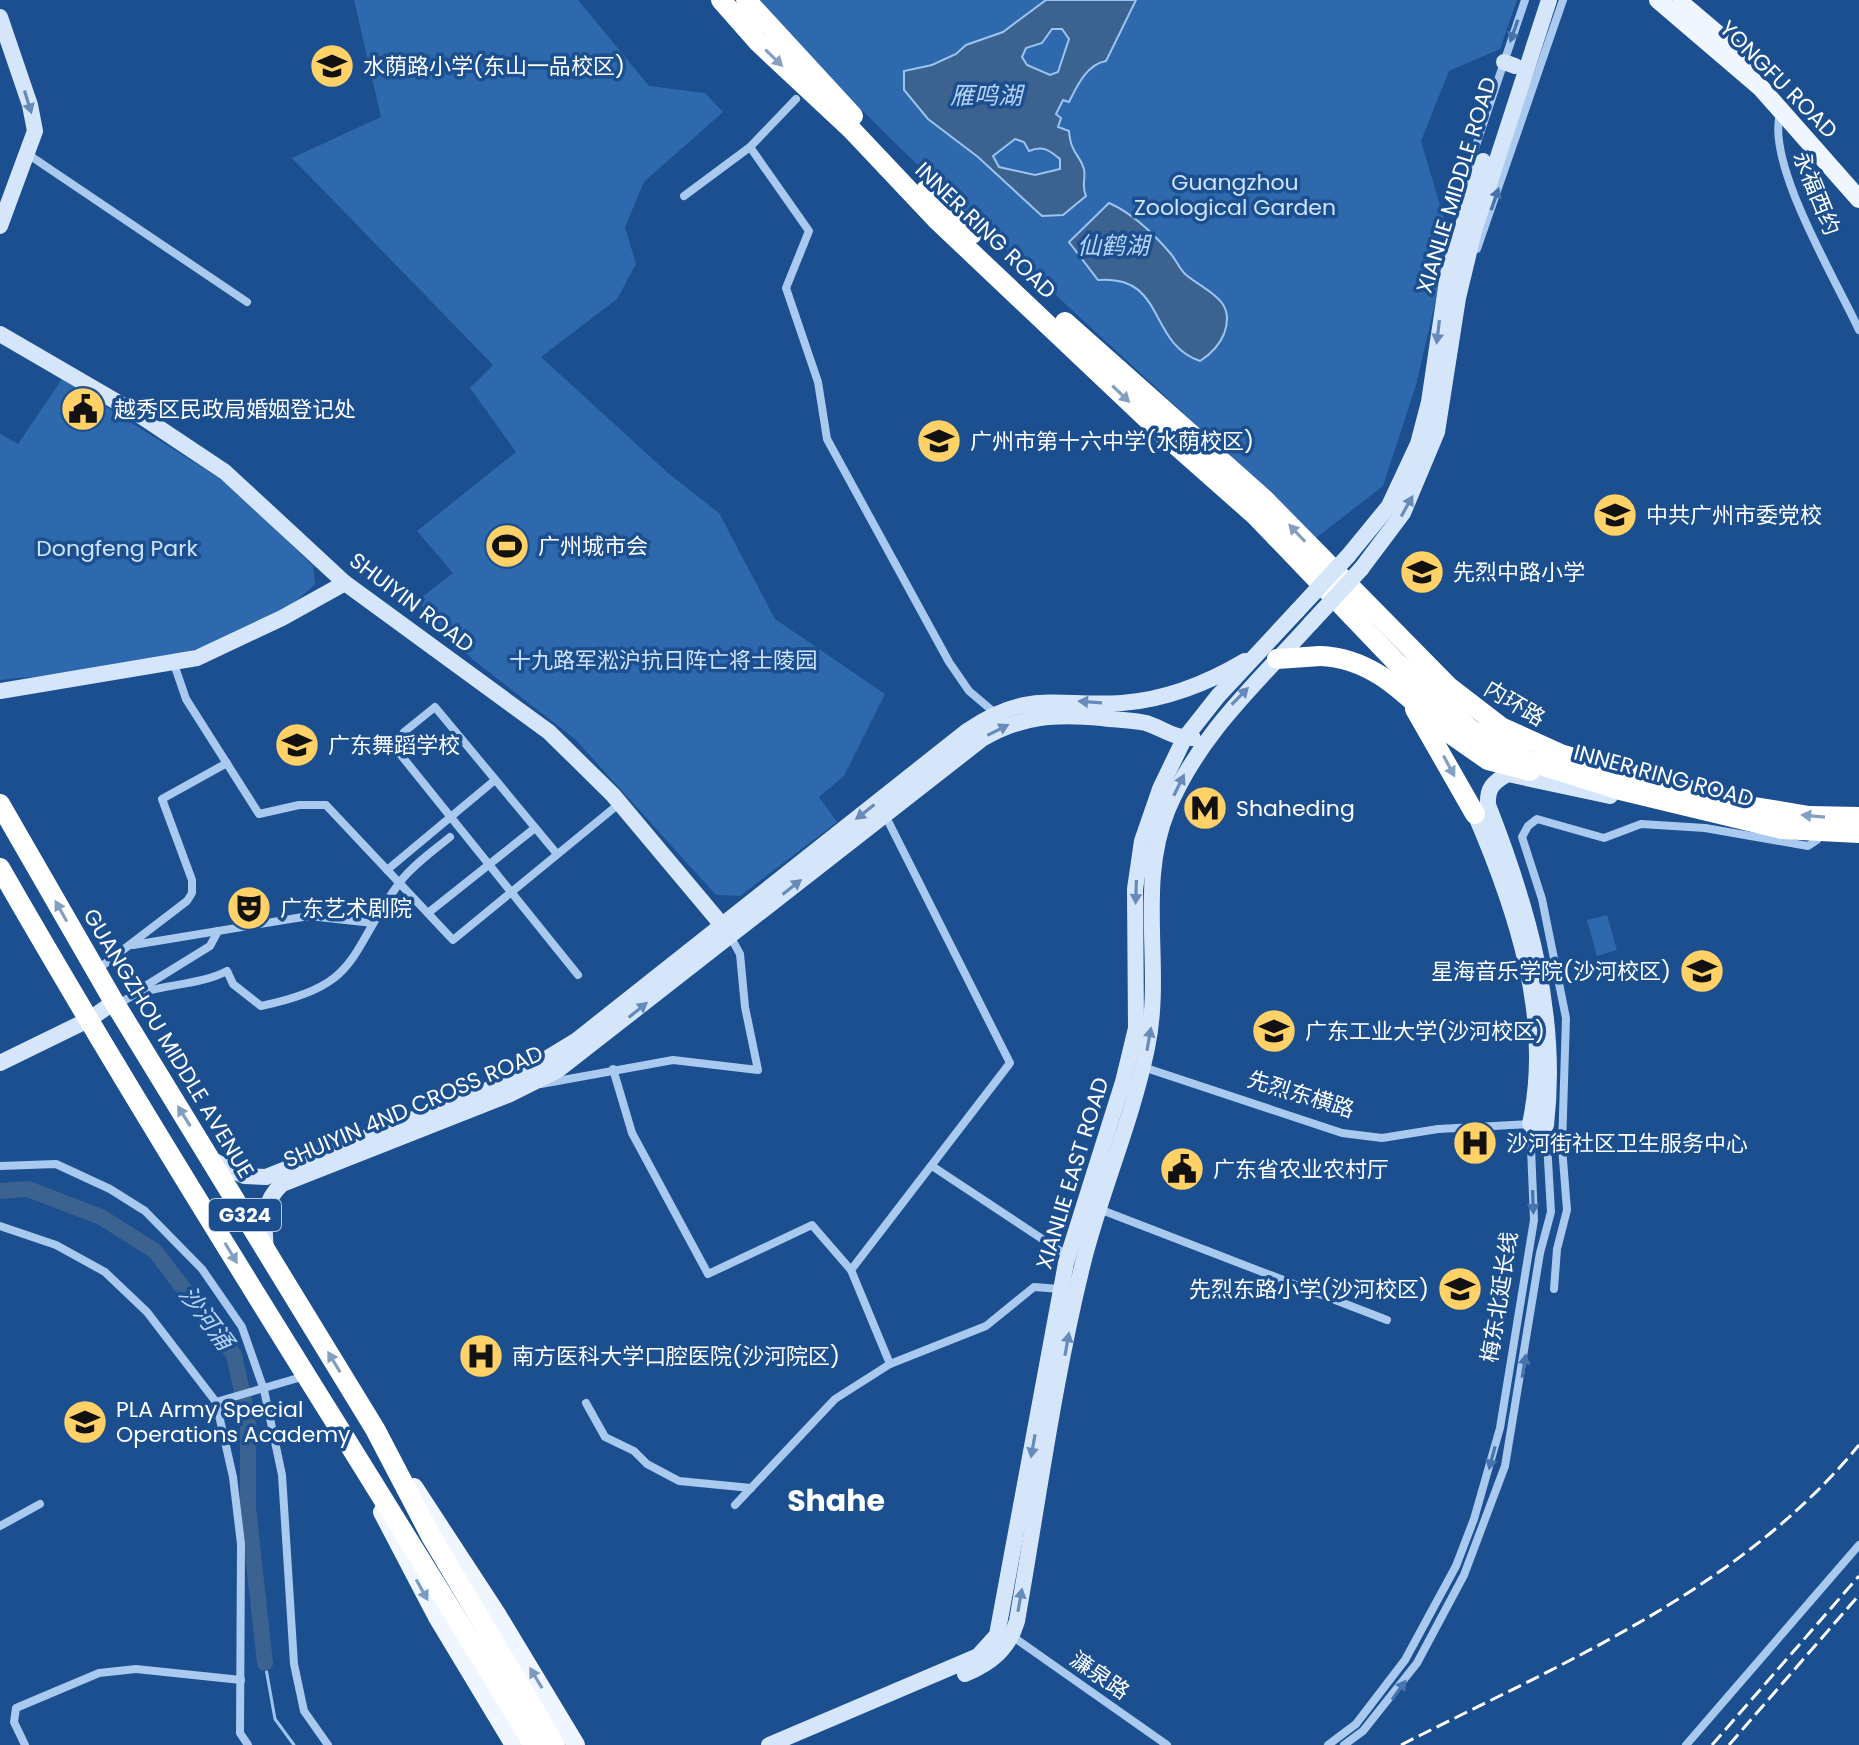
<svg xmlns="http://www.w3.org/2000/svg" width="1859" height="1745" font-family="Poppins,'Noto Sans SC',sans-serif">
<rect width="100%" height="100%" fill="#1b4f8f"/>
<g fill="#2e69ad">
<polygon points="354,0 578,0 649,86 705,93 723,112 644,182 625,227 636,264 617,299 541,357 668,473 719,513 775,619 885,694 844,776 819,797 837,822 740,896 716,895 575,739 472,659 417,601 453,573 417,531 516,452 470,388 493,365 292,158 381,117"/>
<path d="M756 0H1517L1500 49 1449 71 1421 141 1450 239 1416 385 1383 486 1316 538C1130 358 931 191 756 0Z"/>
<path d="M62 379 230 485 313 566 315 584C240 660 102 670 0 680V434L18 444Z"/>
<polygon points="1607,915 1617,950 1597,956 1587,920"/>
</g>
<g fill="#3c6290" stroke="#9cc4f0" stroke-width="2" fill-rule="evenodd">
<path d="M1046 0H1136L1106 61C1087 64 1077 86 1069 102L1063 100 1056 114 1061 118 1058 127 1069 131C1071 155 1080 154 1084 169 1086 179 1081 186 1086 196L1063 215 1042 216 978 157 928 119 904 90V71L932 65 956 54 966 45 1003 32ZM1052 29H1062L1069 39 1058 72 1050 75 1027 65 1022 57 1026 48 1042 43ZM1015 139 1024 142 1029 151C1043 145 1049 150 1060 159V169L1035 175 999 167 993 156Z"/>
<path d="M1109 203C1132 213 1154 234 1171 254 1176 260 1179 268 1185 274 1206 292 1237 299 1224 334 1219 346 1211 354 1200 361 1147 343 1166 274 1098 280L1069 242Z"/>
</g>
<g fill="none" stroke-linecap="round" stroke-linejoin="round">
<polyline stroke="#9cc4f0" stroke-width="3" points="265,1663 275,1719 294,1745"/>
<polyline stroke="#3c6290" stroke-width="16" points="0,1191 28,1189 101,1217 155,1251 234,1355 248,1419 248,1508 265,1663"/>
<g stroke="#a9c9ee" stroke-width="8">
<path d="M1780 114C1766 164 1836 280 1859 330"/>
<polyline points="750,147 809,231 786,288 818,382 827,439 949,662 969,691 995,713"/>
<polyline points="29,155 247,302"/>
<polyline points="684,196 750,147 796,99"/>
<polyline points="1461,217 1465,178 1525,0"/>
<polyline points="1477,249 1563,0"/>
<polyline points="174,664 186,699 259,814 299,805 326,805 453,940 620,803"/>
<polyline points="885,815 1010,1063 851,1270 890,1364"/>
<polyline points="557,854 435,707 404,732 396,749 578,975"/>
<polyline points="387,870 495,780"/>
<polyline points="428,913 535,828"/>
<polyline points="133,945 309,916 373,923"/>
<polyline points="98,969 187,901 192,893 192,880 162,799 227,763"/>
<polyline points="134,993 210,946 218,931"/>
<path d="M118 1005C146 982 193 989 227 971L233 984 261 1006C363 985 346 955 400 882 413 865 433 851 450 837"/>
<polyline points="1143,1067 1342,1133 1382,1138 1438,1129 1530,1124 1534,1220 1500,1428 1474,1519 1456,1566 1405,1660 1356,1724 1328,1745"/>
<polyline points="613,1069 632,1133 708,1274 812,1225 851,1270"/>
<polyline points="541,1084 673,1060 758,1070 745,1007 740,954 730,936"/>
<polyline points="0,1166 56,1164 110,1189 145,1211 202,1269 242,1327 264,1390 282,1475 294,1664 304,1711 328,1745"/>
<polyline points="932,1166 1068,1256"/>
<polyline points="1099,1209 1387,1320"/>
<polyline points="0,1226 56,1245 105,1272 147,1312 216,1402 233,1477 241,1544 240,1733 248,1745"/>
<polyline points="1554,1289 1557,1249 1567,1210 1562,1147 1566,1018 1542,899 1522,837 1528,826 1537,819 1604,838 1641,824 1705,828 1808,846 1817,840"/>
<polyline points="216,1402 305,1376"/>
<polyline points="586,1403 605,1437 634,1451 647,1464 679,1481 751,1488"/>
<polyline points="735,1505 835,1399 890,1364 986,1326 1034,1287 1060,1289"/>
<polyline points="0,1526 40,1504"/>
<polyline points="1012,1636 1167,1745"/>
<polyline points="25,1745 14,1722 16,1708 99,1673 136,1669 241,1680"/>
<polyline points="1344,1745 1363,1731 1417,1663 1464,1575 1505,1466 1540,1253 1551,1212 1546,1125"/>
<polyline points="1686,1745 1859,1545"/>
</g>
<g stroke="#d6e6fa" stroke-width="16">
<polyline points="0,17 30,105 35,131 0,226"/>
<polyline points="1504,62 1515,66"/>
<polyline points="0,334 141,416 225,472 345,583 549,732 613,795 727,931"/>
<polyline points="1348,556 1389,506 1418,444 1429,402 1448,274 1483,161"/>
<polyline points="1361,569 1403,513 1437,432 1458,298 1474,231 1549,0"/>
<polyline points="0,691 197,658 282,618 345,583"/>
<path d="M1475 814C1516 909 1553 1019 1530 1124L1546 1125C1559 1014 1528 907 1488 805 1487 788 1493 782 1508 774L1610 796"/>
<polyline points="0,1063 90,1019 114,1002"/>
<path d="M211 1159 244 1176 266 1177 508 1082 577 1040 967 731C1028 689 1056 707 1122 703 1164 700 1208 683 1245 661"/>
<path d="M266 1250C264 1224 261 1203 282 1184L508 1095 558 1070 982 739C1022 715 1056 714 1102 718 1116 720 1132 720 1146 723 1162 728 1175 739 1193 738"/>
<path d="M965 1674C991 1663 1009 1649 1017 1621 1038 1502 1054 1380 1083 1263 1101 1191 1132 1121 1147 1048 1164 968 1136 886 1168 809 1200 733 1257 683 1311 623"/>
<polyline points="769,1745 978,1656 997,1635 1066,1263 1123,1082 1136,1028 1135,889 1142,841 1160,789 1184,739 1218,696 1297,611"/>
</g>
<g stroke="#f0f6ff" stroke-width="18">
<polyline points="1658,0 1761,88 1859,199"/>
<polyline points="1681,3 1753,64"/>
<polyline points="414,1487 497,1614 576,1745"/>
<polyline points="382,1512 437,1617 514,1745"/>
</g>
<g stroke="#fff" stroke-width="20">
<polyline points="721,0 758,42 851,129 936,219 1161,432 1256,516 1396,662 1470,729 1528,761 1620,790 1782,829 1859,833"/>
<polyline points="746,0 853,116"/>
<polyline points="926,190 972,234"/>
<polyline points="1065,322 1264,499 1449,687 1501,727 1563,755 1748,806 1809,816 1859,817"/>
<polyline points="1277,659 1320,656"/>
<polyline points="1415,709 1475,814"/>
<polyline points="1442,728 1488,760 1530,771"/>
<polyline points="0,804 114,1002 375,1429 432,1538 555,1745"/>
<path d="M0 868C170 1165 357 1452 534 1745"/>
</g>
<g stroke="#fff" stroke-width="3" stroke-dasharray="14 6" stroke-linecap="butt">
<path d="M1401 1745C1564 1662 1740 1590 1859 1445"/>
<polyline points="1712,1745 1859,1576"/>
<polyline points="1729,1745 1859,1595"/>
</g>
<g stroke="#d6e6fa" stroke-width="16">
<polyline points="1297,611 1348,556"/>
<polyline points="1311,623 1361,569"/>
</g>
<path stroke="#fff" stroke-width="20" d="M1320 656C1373 658 1405 694 1442 728"/>
</g>
<defs><path id="oneway-solid" d="M-6-.8H1V-3.2L6.5 0L1 3.2V.8H-6Z" transform="scale(2)"/></defs>
<g fill="#4674ac">
<use href="#oneway-solid" transform="translate(1514 31) rotate(109)"/>
<use href="#oneway-solid" transform="translate(1495 199) rotate(-71)"/>
<use href="#oneway-solid" transform="translate(1533 1202) rotate(88)"/>
<use href="#oneway-solid" transform="translate(1524 1366) rotate(-81)"/>
<use href="#oneway-solid" transform="translate(1492 1458) rotate(105)"/>
<use href="#oneway-solid" transform="translate(1399 1690) rotate(-54)"/>
</g>
<g fill="#829ec1">
<use href="#oneway-solid" transform="translate(774 58) rotate(44)"/>
<use href="#oneway-solid" transform="translate(1121 394) rotate(44)"/>
<use href="#oneway-solid" transform="translate(1297 533) rotate(-133)"/>
<use href="#oneway-solid" transform="translate(1449 766) rotate(62)"/>
<use href="#oneway-solid" transform="translate(1813 816) rotate(-175)"/>
<use href="#oneway-solid" transform="translate(61 911) rotate(-119)"/>
<use href="#oneway-solid" transform="translate(184 1116) rotate(-122)"/>
<use href="#oneway-solid" transform="translate(231 1253) rotate(59)"/>
<use href="#oneway-solid" transform="translate(334 1362) rotate(-121)"/>
</g>
<g fill="#668bba">
<use href="#oneway-solid" transform="translate(28 102) rotate(73)"/>
<use href="#oneway-solid" transform="translate(1438 332) rotate(97)"/>
<use href="#oneway-solid" transform="translate(1407 506) rotate(-61)"/>
<use href="#oneway-solid" transform="translate(1240 696) rotate(-46)"/>
<use href="#oneway-solid" transform="translate(1090 702) rotate(-176)"/>
<use href="#oneway-solid" transform="translate(998 730) rotate(-27)"/>
<use href="#oneway-solid" transform="translate(1179 785) rotate(-64)"/>
<use href="#oneway-solid" transform="translate(865 812) rotate(142)"/>
<use href="#oneway-solid" transform="translate(792 887) rotate(-38)"/>
<use href="#oneway-solid" transform="translate(1136 892) rotate(92)"/>
<use href="#oneway-solid" transform="translate(638 1010) rotate(-39)"/>
<use href="#oneway-solid" transform="translate(1149 1039) rotate(-80)"/>
<use href="#oneway-solid" transform="translate(1067 1344) rotate(-80)"/>
<use href="#oneway-solid" transform="translate(1033 1446) rotate(100)"/>
<use href="#oneway-solid" transform="translate(1020 1600) rotate(-80)"/>
</g>
<g fill="#7b9ac1">
<use href="#oneway-solid" transform="translate(422 1590) rotate(61)"/>
<use href="#oneway-solid" transform="translate(536 1678) rotate(-121)"/>
</g>
<defs>
<g id="school-disc" transform="scale(2.3)"><circle r="9.5" fill="#ffd166" stroke="#1b4f8f"/><path d="M0-5L7-2L0 1L-7-2ZM-4 1L0 2.5L4 1V4Q0 6-4 4Z" fill="#111"/></g>
<g id="civic-disc" transform="scale(2.3)"><circle r="9.5" fill="#ffd166" stroke="#1b4f8f"/><path d="M-.6-6.5H3V-4.5H.6V-3L4-1V1h2V6H-6V1h2V-1L-.6-3ZM-1.2 2.5V6h2.4V2.5Z" fill="#111"/></g>
<g id="university-disc" transform="scale(2.3)"><circle r="9.5" fill="#ffd166" stroke="#1b4f8f"/><path d="M0-5L7-2L0 1L-7-2ZM-4 1L0 2.5L4 1V4Q0 6-4 4Z" fill="#111"/></g>
<g id="stadium-disc" transform="scale(2.3)"><circle r="9.5" fill="#ffd166" stroke="#1b4f8f"/><path d="M0-5a6.5 5 0 1 0 0 10a6.5 5 0 1 0 0-10ZM-3.5-1.8h7v3.6h-7Z" fill="#111"/></g>
<g id="metro-disc" transform="scale(2.3)"><circle r="9.5" fill="#ffd166" stroke="#1b4f8f"/><path d="M-5.5 5V-5H-3L0 0L3-5H5.5V5H3V-.5L0 4L-3-.5V5Z" fill="#111"/></g>
<g id="theatre-disc" transform="scale(2.3)"><circle r="9.5" fill="#ffd166" stroke="#1b4f8f"/><path d="M-5-5.5Q0-4 5-5.5V0Q5 5 0 6Q-5 5-5 0ZM-3.3-2.5H-1v1.5H-3.3ZM1-2.5H3.3v1.5H1ZM-2.8 1Q0 5.5 2.8 1Z" fill="#111"/></g>
<g id="hospital-disc" transform="scale(2.3)"><circle r="9.5" fill="#ffd166" stroke="#1b4f8f"/><path d="M-5-5h3v3.5h4V-5h3V5h-3V1.5h-4V5h-3Z" fill="#111"/></g>
</defs>
<g fill-rule="evenodd">
<use href="#school-disc" x="332" y="66"/>
<use href="#civic-disc" x="83" y="409"/>
<use href="#school-disc" x="939" y="441"/>
<use href="#university-disc" x="1615" y="515"/>
<use href="#stadium-disc" x="507" y="546"/>
<use href="#school-disc" x="1422" y="572"/>
<use href="#school-disc" x="297" y="745"/>
<use href="#metro-disc" x="1205" y="808"/>
<use href="#theatre-disc" x="249" y="908"/>
<use href="#university-disc" x="1702" y="971"/>
<use href="#university-disc" x="1274" y="1031"/>
<use href="#hospital-disc" x="1475" y="1143"/>
<use href="#civic-disc" x="1182" y="1169"/>
<use href="#school-disc" x="1460" y="1289"/>
<use href="#hospital-disc" x="481" y="1356"/>
<use href="#university-disc" x="85" y="1422"/>
</g>
<g text-anchor="middle" stroke-width="7" stroke-linejoin="round" paint-order="stroke">
<rect fill="#1b4f8f" stroke="#bbcadd" stroke-width="2" x="209" y="1199" width="72" height="32" rx="6"/>
<g font-size="20" font-weight="bold" fill="#fff">
<text x="245" y="1222">G324</text>
</g>
<g font-size="22" fill="#fff" stroke="#1b4f8f" text-anchor="start">
<text x="363" y="74">水荫路小学(东山一品校区)</text>
<text x="114" y="417">越秀区民政局婚姻登记处</text>
<text x="970" y="449">广州市第十六中学(水荫校区)</text>
<text x="1646" y="523">中共广州市委党校</text>
<text x="538" y="554">广州城市会</text>
<text x="1453" y="580">先烈中路小学</text>
<text x="328" y="753">广东舞蹈学校</text>
<text x="1236" y="816">Shaheding</text>
<text x="280" y="916">广东艺术剧院</text>
<text x="1671" y="979" text-anchor="end">星海音乐学院(沙河校区)</text>
<text x="1305" y="1039">广东工业大学(沙河校区)</text>
<text x="1506" y="1151">沙河街社区卫生服务中心</text>
<text x="1213" y="1177">广东省农业农村厅</text>
<text x="1429" y="1297" text-anchor="end">先烈东路小学(沙河校区)</text>
<text x="512" y="1364">南方医科大学口腔医院(沙河院区)</text>
<text x="116" y="1417">PLA Army Special<tspan x="116" dy="25">Operations Academy</tspan></text>
</g>
<g font-size="22" fill="#fff" stroke="#1b4f8f">
<text transform="translate(1779 79) rotate(45)" y="8">YONGFU ROAD</text>
<text transform="translate(1456 185) rotate(-73)" y="8">XIANLIE MIDDLE ROAD</text>
<text transform="translate(1817 193) rotate(68)" y="8">永福西约</text>
<text transform="translate(986 230) rotate(44)" y="8">INNER RING ROAD</text>
<text transform="translate(412 602) rotate(37)" y="8">SHUIYIN ROAD</text>
<text transform="translate(1515 703) rotate(31)" y="8">内环路</text>
<text transform="translate(1664 775) rotate(15)" y="8">INNER RING ROAD</text>
<text transform="translate(169 1043) rotate(59)" y="8">GUANGZHOU MIDDLE AVENUE</text>
<text transform="translate(1301 1094) rotate(17)" y="8">先烈东横路</text>
<text transform="translate(413 1106) rotate(-23)" y="8">SHUIYIN 4ND CROSS ROAD</text>
<text transform="translate(1072 1173) rotate(-73)" y="8">XIANLIE EAST ROAD</text>
<text transform="translate(1499 1297) rotate(-81)" y="8">梅东北延长线</text>
<text transform="translate(1100 1675) rotate(35)" y="8">濂泉路</text>
</g>
<g font-size="22" fill="#cfe3fa" stroke="#1b4f8f">
<text x="1235" y="190">Guangzhou<tspan x="1235" dy="25">Zoological Garden</tspan></text>
<text x="117" y="556">Dongfeng Park</text>
<text x="663" y="668">十九路军淞沪抗日阵亡将士陵园</text>
</g>
<g font-size="24" font-style="italic" fill="#b5d3f5" stroke="#1b4f8f">
<text x="986" y="104">雁鸣湖</text>
<text x="1113" y="254">仙鹤湖</text>
<text transform="translate(206 1318) rotate(53)" y="8">沙河涌</text>
</g>
<g font-size="30" font-weight="bold" fill="#fff" stroke="#1b4f8f">
<text x="836" y="1511">Shahe</text>
</g>
</g>
</svg>
